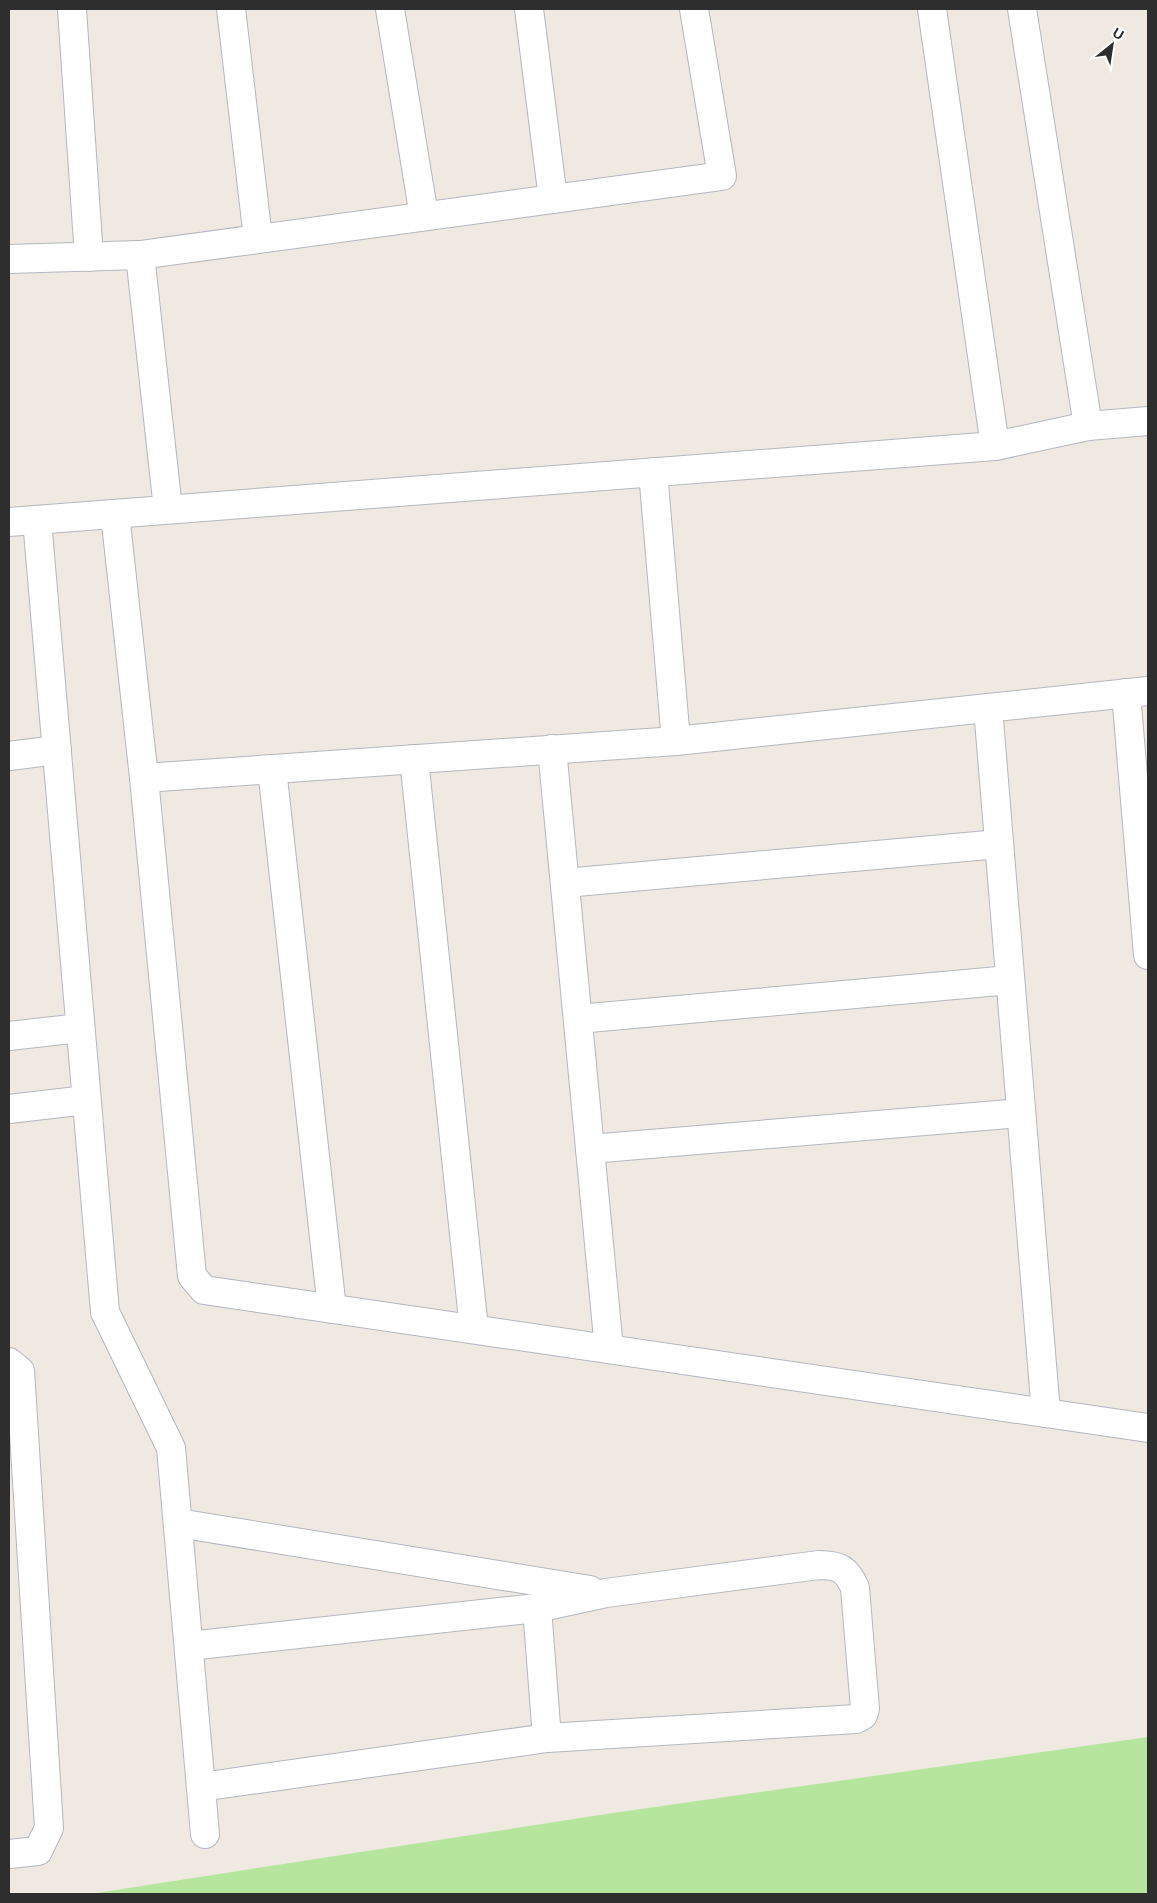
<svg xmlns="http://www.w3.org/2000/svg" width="1157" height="1903" font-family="Arial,sans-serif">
<rect width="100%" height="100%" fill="#efe9e1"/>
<polygon fill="#b6e59e" points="1148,1737 1148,1894 90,1894 606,1814"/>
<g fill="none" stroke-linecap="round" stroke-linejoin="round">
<g stroke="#b4b7c1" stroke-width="30">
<g id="street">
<polyline points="72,9 89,257"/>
<polyline points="231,9 258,238"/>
<polyline points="390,9 424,216"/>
<polyline points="529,9 553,199"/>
<polyline points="932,9 995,446"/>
<polyline points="1022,9 1088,426"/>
<polyline points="140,255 168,509"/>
<polyline points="9,259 140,255 722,176 694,9"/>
<polyline points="653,472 676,741"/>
<polyline points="115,514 144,778"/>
<polyline points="37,520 105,1312 171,1448 205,1834"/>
<polyline points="9,522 995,446 1088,426 1148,421"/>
<polyline points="1148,691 676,741 144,778 192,1276 204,1290 1148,1428"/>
<polyline points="1126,693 1148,955"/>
<polyline points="988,708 1046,1413"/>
<polyline points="552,749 609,1349"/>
<polyline points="9,756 57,750"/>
<polyline points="414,759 474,1329"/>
<polyline points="272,769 332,1309"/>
<polyline points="565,883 999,844"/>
<polyline points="578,1019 1010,980"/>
<polyline points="9,1036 80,1028"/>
<polyline points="9,1109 86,1100"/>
<polyline points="590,1149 1021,1113"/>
<polyline points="9,1362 20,1371 49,1828 38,1851 9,1854"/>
<polyline points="178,1523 590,1590"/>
<polyline points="537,1608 547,1738"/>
<path d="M189 1646 537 1608 606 1593 819 1565C839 1565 847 1569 855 1588L865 1709 863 1715 856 1719 547 1738 201 1787"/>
</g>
</g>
<use href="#street" stroke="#fff" stroke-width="28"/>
</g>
<rect width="1157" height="1903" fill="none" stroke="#2e2e2e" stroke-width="20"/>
<g transform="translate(1112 45) rotate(30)" stroke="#ffffff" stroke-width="4" paint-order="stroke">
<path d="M0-4L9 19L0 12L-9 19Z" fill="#2e2e2e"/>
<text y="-8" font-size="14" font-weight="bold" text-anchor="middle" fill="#2e2e2e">U</text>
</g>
</svg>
